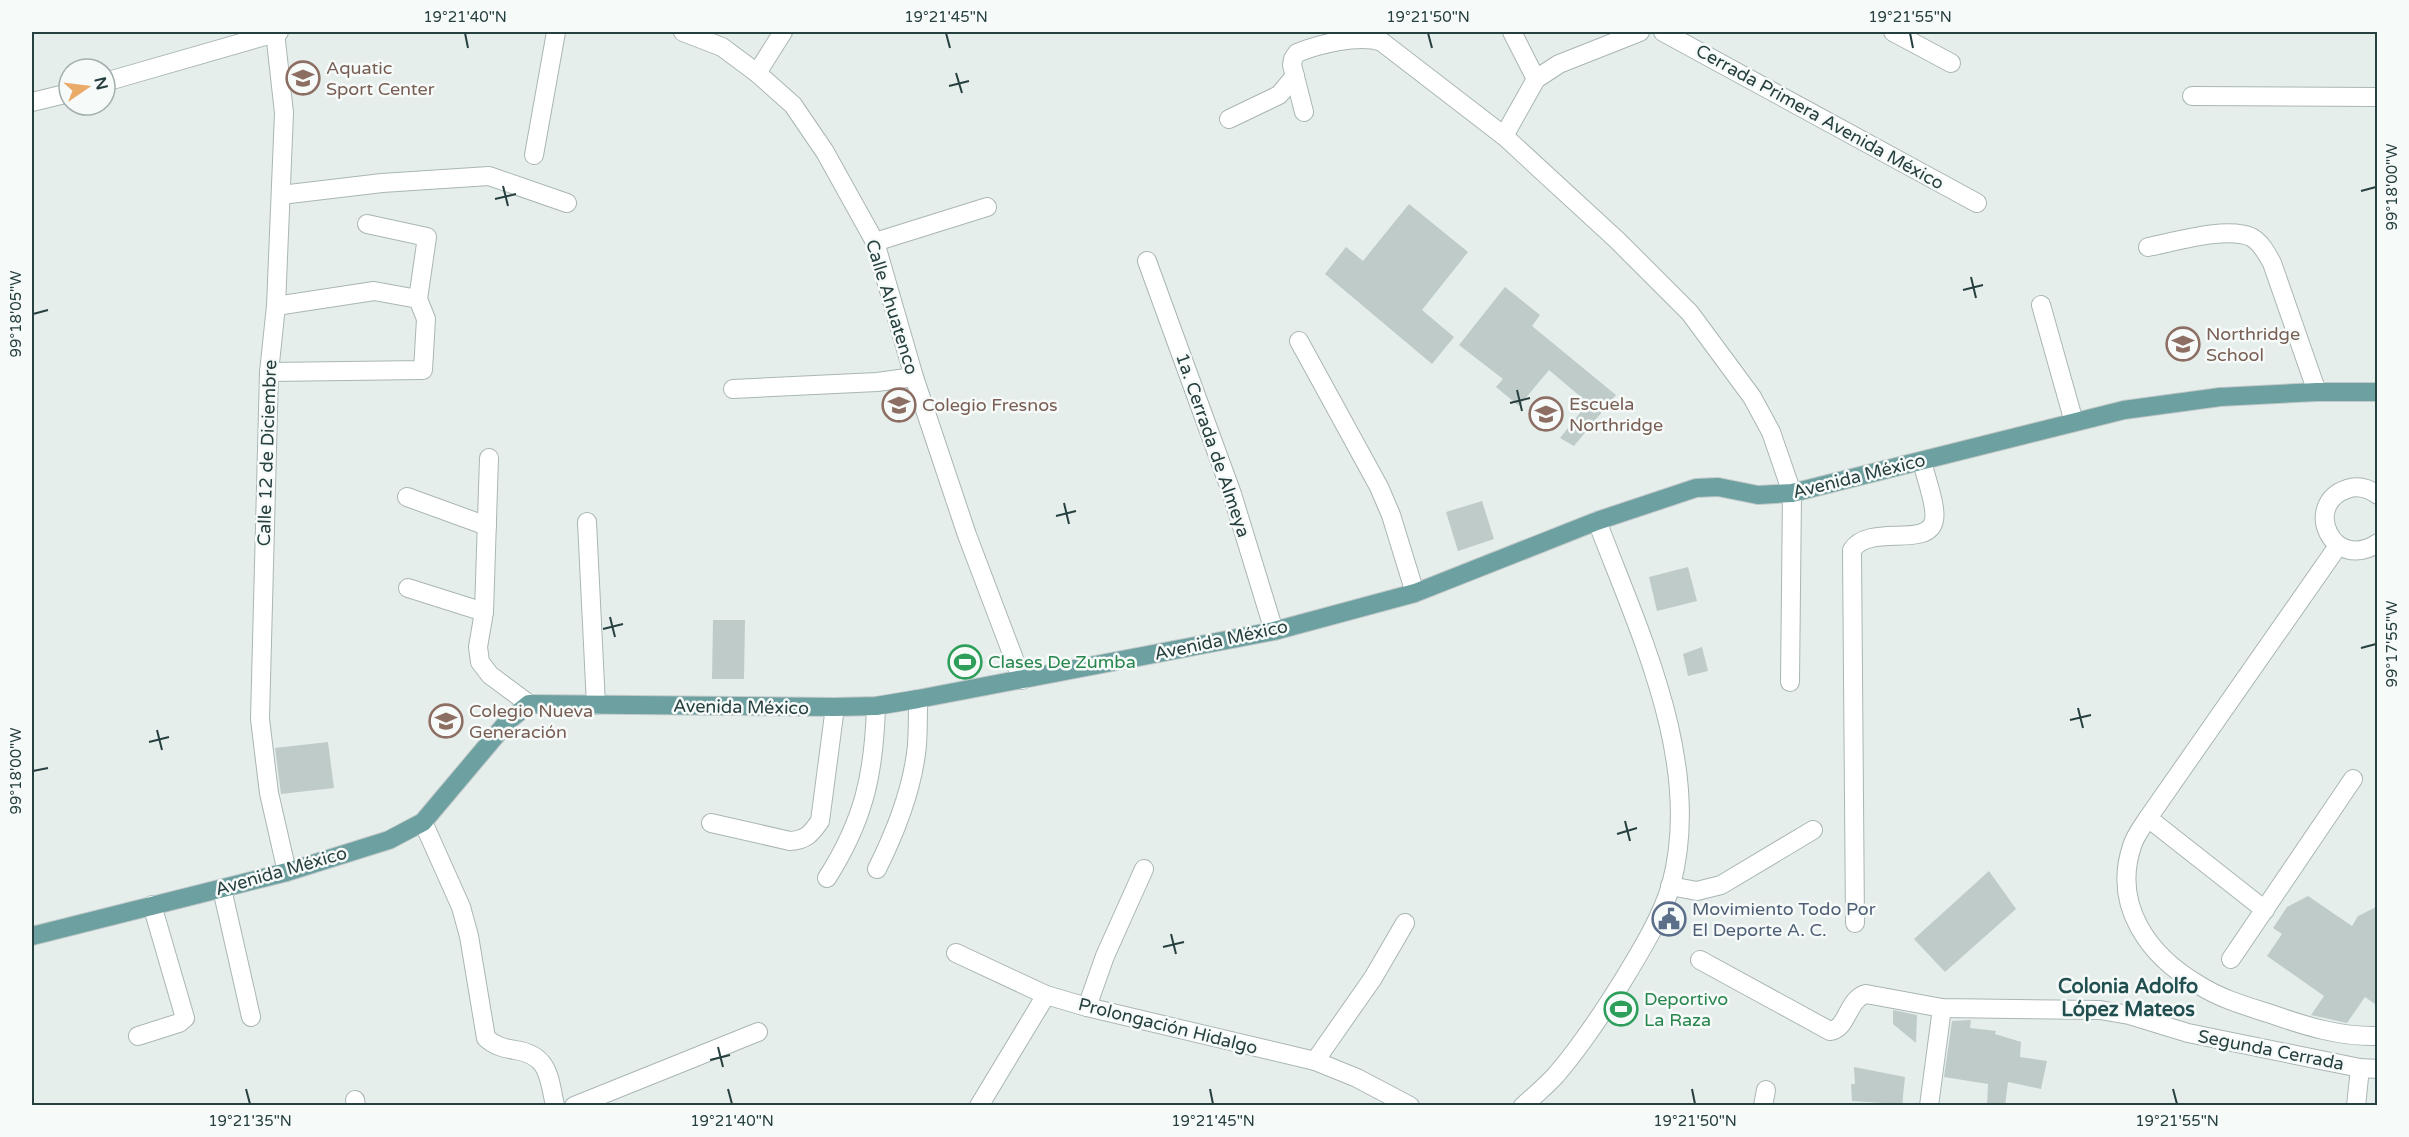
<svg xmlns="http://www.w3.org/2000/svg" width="2409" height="1137" font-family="'Varela Round',sans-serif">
<rect width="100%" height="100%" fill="#e6eeec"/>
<g fill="#becbc9">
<polygon points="1409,204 1468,252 1422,310 1454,337 1432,364 1325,274 1346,247 1363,261"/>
<polygon points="1505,287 1540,315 1532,326 1616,395 1574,446 1560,438 1588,403 1549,370 1519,406 1496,387 1503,379 1459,345"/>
<polygon points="1482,501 1494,539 1458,551 1446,512"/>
<polygon points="1688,567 1697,601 1657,611 1649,577"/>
<polygon points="713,620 745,620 744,679 712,679"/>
<polygon points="1702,647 1708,671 1688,676 1683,654"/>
<polygon points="328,742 334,788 281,794 275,748"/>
<polygon points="1989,871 2016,909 1945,972 1914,939"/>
<polygon points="2308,896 2352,926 2358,916 2378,906 2378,1006 2365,997 2347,1023 2311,1015 2324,996 2267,956 2282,934 2273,928 2287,907"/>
<polygon points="1893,1010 1917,1015 1916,1043 1893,1024"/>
<polygon points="1971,1020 1970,1028 1996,1031 1995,1034 2021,1042 2020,1057 2047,1061 2041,1089 2008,1082 2005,1106 1987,1106 1988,1084 1944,1077 1952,1021"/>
<polygon points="1854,1067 1905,1077 1902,1106 1883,1106 1883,1103 1852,1101 1851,1084 1855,1084"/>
</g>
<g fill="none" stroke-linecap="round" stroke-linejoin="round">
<g stroke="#a9b6b5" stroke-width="20">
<g id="minor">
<polyline points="275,32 284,113 276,306 269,372 260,719 269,793 287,872"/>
<polyline points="683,32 722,47 757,73 793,105 825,152 875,242 914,377 967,535 1022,680"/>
<polyline points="1512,32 1536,79"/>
<polyline points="1663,32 1977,203"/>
<polyline points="1893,32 1951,63"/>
<polyline points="757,73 783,32"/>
<polyline points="105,82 279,32"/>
<polyline points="2192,96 2378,97"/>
<polyline points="32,102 69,93"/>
<path d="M1304 112 1292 65 1293 59 1297 53C1319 44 1359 34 1382 42L1504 136 1617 240 1690 313 1752 397 1771 432 1792 493 1790 682"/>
<polyline points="1229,119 1279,95 1295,76"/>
<polyline points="1504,136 1536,79 1559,64 1640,32"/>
<polyline points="534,155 556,32"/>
<polyline points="281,195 382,183 489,176 567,203"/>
<polyline points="367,224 427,237 418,299"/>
<polyline points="875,242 987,207"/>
<path d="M2148 247C2174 242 2227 226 2251 237 2261 242 2267 254 2272 263L2317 392"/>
<polyline points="1147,261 1232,494 1274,631"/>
<polyline points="2041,305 2074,422"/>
<polyline points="1299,341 1379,487 1391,515 1415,593"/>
<polyline points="269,372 423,370 426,319 418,299 374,291 276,306"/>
<polyline points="733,389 877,382 914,377"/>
<polyline points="489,458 484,612 478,647 480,662 490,675 529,704"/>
<path d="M2378 495C2368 488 2358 485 2347 489 2302 504 2332 573 2378 543"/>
<polyline points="407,497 487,526"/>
<polyline points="587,522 596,705"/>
<path d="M2338 546 2148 818C2142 827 2135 836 2132 846 2112 906 2149 956 2199 985 2221 999 2246 1006 2271 1014 2305 1026 2340 1037 2378 1036"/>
<polyline points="408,588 484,612"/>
<polyline points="2148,818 2265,910"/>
<path d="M423 822 461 907 469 936 486 1038C495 1046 503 1048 515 1050 549 1055 549 1077 555 1106"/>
<path d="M711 823 790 841C806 840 811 834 820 821L835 707"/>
<path d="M877 869C896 831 913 788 917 745 918 730 918 714 918 699"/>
<path d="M827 878C864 820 874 774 876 706"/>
<polyline points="1670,886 1697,891 1721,885 1813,830"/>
<polyline points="222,889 251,1017"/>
<path d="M1855 923 1852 550C1869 523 1929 549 1934 520 1937 506 1925 476 1922 461"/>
<polyline points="956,953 1046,995 1087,1007 1315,1061 1357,1078 1410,1106"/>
<polyline points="2231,959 2353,779"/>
<path d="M1700 960 1830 1031C1848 1029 1847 999 1866 994L1942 1008 2100 1010 2129 1015 2188 1033 2360 1068 2378 1069"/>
<polyline points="1087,1007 1105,956 1144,869"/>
<polyline points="138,1036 179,1023 185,1018 152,905"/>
<polyline points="1315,1061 1373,978 1405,923"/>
<polyline points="355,1100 356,1106"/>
<polyline points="574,1106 758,1032"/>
<polyline points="979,1106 1046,995"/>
<path d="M1523 1106C1534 1096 1546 1086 1556 1075 1581 1046 1602 1014 1622 982 1639 954 1662 917 1671 885 1704 764 1639 632 1597 521"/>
<polyline points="1763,1106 1766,1090"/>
<polyline points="1929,1106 1942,1008"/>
<polyline points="2356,1106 2360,1068"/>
</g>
</g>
<g stroke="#c2c9c9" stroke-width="20">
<polyline id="major" points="32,936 287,872 389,840 423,822 508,721 529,704 835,707 876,706 918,699 1274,631 1415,593 1597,521 1696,488 1718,487 1758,495 1792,493 2124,410 2220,397 2317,392 2378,392"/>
</g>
<use href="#minor" stroke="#fff" stroke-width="18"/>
<use href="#major" stroke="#6da0a0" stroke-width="18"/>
</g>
<path fill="none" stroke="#263f3f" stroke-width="2" d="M465 33 468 48M946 33 950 48M1428 33 1432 48M1910 33 1913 48M956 73 962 93M949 86 969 81M503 186 508 206M2361 191 2376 187M495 199 516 194M1971 277 1976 298M1963 290 1983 285M33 314 48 310M1517 390 1522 411M1510 403 1530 398M1064 503 1069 524M1056 516 1076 511M610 617 615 637M603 629 623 624M2361 648 2376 644M2078 708 2083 728M2070 720 2091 715M157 730 162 750M149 742 169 737M33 771 48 768M1625 821 1630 841M1617 834 1637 828M1171 934 1176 954M1163 947 1184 942M718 1047 723 1067M710 1060 730 1055M246 1089 250 1104M728 1089 732 1104M1210 1089 1213 1104M1692 1089 1695 1104M2173 1089 2177 1104"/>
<defs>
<g id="school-ring" transform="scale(1.725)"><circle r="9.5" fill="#f6faf9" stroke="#8d6e63" stroke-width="1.5"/><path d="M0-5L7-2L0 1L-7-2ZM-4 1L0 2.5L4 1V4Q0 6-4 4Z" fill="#8d6e63"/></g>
<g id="stadium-ring" transform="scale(1.725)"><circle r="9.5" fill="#f6faf9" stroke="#2e9e5b" stroke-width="1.5"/><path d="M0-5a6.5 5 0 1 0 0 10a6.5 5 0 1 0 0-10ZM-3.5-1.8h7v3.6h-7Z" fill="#2e9e5b"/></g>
<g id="civic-ring" transform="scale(1.725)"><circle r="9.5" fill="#f6faf9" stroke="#5c6f8a" stroke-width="1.5"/><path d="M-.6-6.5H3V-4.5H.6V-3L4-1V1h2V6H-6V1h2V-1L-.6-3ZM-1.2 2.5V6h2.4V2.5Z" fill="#5c6f8a"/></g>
</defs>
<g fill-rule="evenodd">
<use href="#school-ring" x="303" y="78"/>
<use href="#school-ring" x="2183" y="344"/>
<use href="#school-ring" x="899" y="405"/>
<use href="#school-ring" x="1546" y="414"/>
<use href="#stadium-ring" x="965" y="662"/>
<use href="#school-ring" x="446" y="721"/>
<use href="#civic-ring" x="1669" y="919"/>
<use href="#stadium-ring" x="1621" y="1009"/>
</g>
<g text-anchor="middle" stroke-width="5" stroke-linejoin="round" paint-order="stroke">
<g font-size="18" fill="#785e54" stroke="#f6faf9" text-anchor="start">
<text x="326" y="74">Aquatic<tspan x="326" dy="21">Sport Center</tspan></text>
<text x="2206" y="340">Northridge<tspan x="2206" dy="21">School</tspan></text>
<text x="1569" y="410">Escuela<tspan x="1569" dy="21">Northridge</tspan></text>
<text x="922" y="411">Colegio Fresnos</text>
<text x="469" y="717">Colegio Nueva<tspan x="469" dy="21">Generación</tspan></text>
</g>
<g font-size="18" fill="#263f3f" stroke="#f6faf9">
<text transform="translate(1820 117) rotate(29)" y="6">Cerrada Primera Avenida México</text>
<text transform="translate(892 307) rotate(73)" y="6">Calle Ahuatenco</text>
<text transform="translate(1213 445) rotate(71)" y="6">1a. Cerrada de Almeya</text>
<text transform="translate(267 453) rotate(-88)" y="6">Calle 12 de Diciembre</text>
<text transform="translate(1859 476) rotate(-14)" y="6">Avenida México</text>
<text transform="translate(1221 640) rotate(-12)" y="6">Avenida México</text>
<text transform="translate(741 707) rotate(1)" y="6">Avenida México</text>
<text transform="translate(281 871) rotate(-16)" y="6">Avenida México</text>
<text transform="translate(1168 1026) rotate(14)" y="6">Prolongación Hidalgo</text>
<text transform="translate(2271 1050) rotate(11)" y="6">Segunda Cerrada</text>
</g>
<g font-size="18" fill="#27864d" stroke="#f6faf9" text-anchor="start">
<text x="988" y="668">Clases De Zumba</text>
<text x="1644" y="1005">Deportivo<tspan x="1644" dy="21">La Raza</tspan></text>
</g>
<g font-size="18" fill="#4e5e75" stroke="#f6faf9" text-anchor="start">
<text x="1692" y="915">Movimiento Todo Por<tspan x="1692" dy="21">El Deporte A. C.</tspan></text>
</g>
<g font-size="20" font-weight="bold" fill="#224f50" stroke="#f6faf9">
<text x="2128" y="993">Colonia Adolfo<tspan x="2128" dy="23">López Mateos</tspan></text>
</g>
</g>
<rect width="2409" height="1137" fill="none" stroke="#f6faf9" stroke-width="66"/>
<g transform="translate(87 87) rotate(76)"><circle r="28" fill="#f6faf9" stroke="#a3afaf" stroke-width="1.5"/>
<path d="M0-4.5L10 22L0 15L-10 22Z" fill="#eaaa68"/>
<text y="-9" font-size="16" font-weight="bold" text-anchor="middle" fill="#263f3f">N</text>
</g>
<rect x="33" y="33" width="2343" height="1071" fill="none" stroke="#263f3f" stroke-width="2"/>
<g font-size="15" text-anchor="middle" fill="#263f3f">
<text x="465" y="22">19°21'40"N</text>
<text x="946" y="22">19°21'45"N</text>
<text x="1428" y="22">19°21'50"N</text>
<text x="1910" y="22">19°21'55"N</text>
<text transform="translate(2392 187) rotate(-90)" y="5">99°18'00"W</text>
<text transform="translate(16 314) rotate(-90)" y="5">99°18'05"W</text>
<text transform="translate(2392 644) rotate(-90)" y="5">99°17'55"W</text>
<text transform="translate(16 771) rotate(-90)" y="5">99°18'00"W</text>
<text x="250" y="1126">19°21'35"N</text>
<text x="732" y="1126">19°21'40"N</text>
<text x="1213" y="1126">19°21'45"N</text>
<text x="1695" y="1126">19°21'50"N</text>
<text x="2177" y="1126">19°21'55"N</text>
</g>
</svg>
